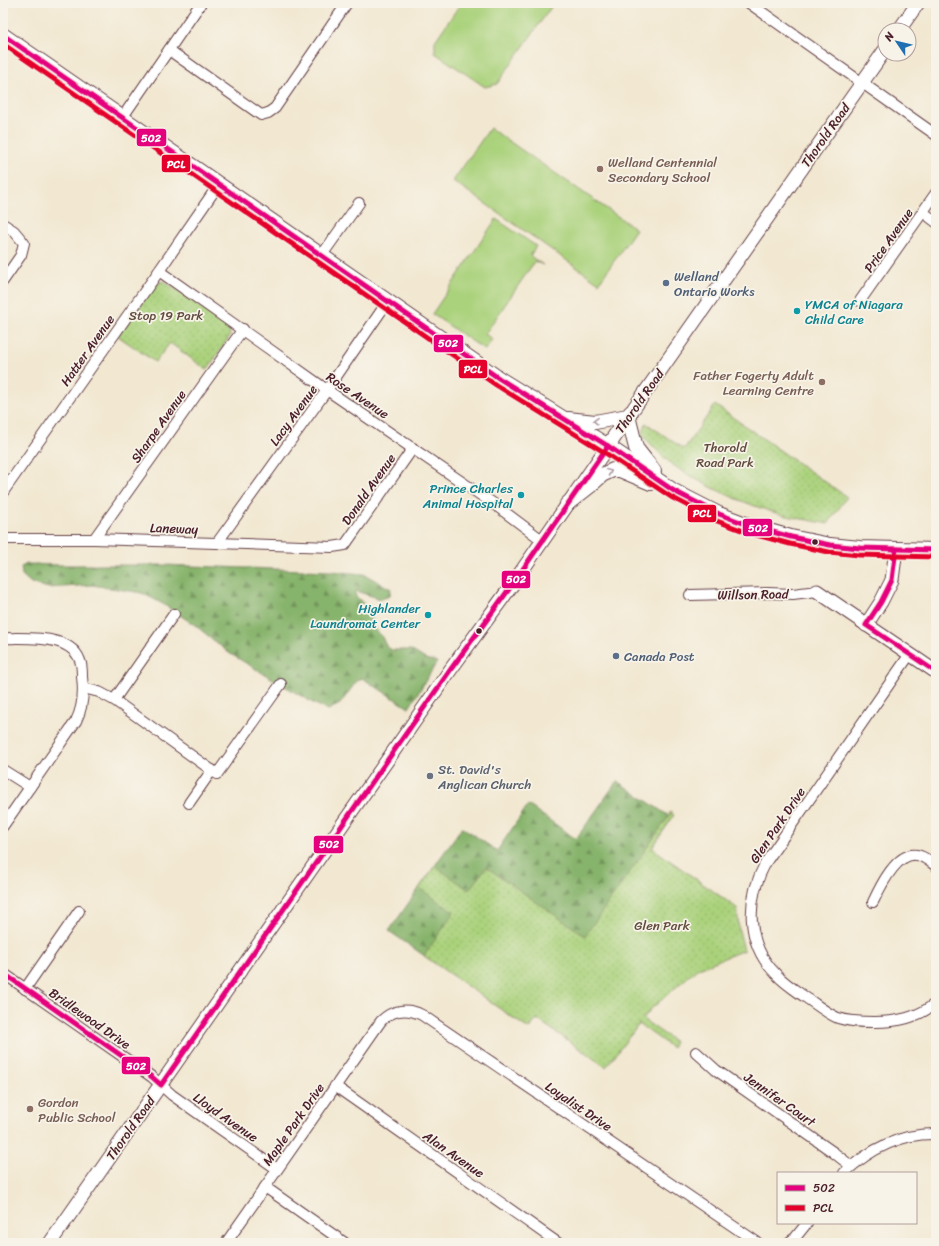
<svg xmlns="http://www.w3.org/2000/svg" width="939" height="1246" font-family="Sriracha,sans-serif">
<defs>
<pattern id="forest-firs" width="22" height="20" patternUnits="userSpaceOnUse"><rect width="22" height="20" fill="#87b46c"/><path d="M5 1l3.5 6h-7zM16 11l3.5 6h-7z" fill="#709259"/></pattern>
<pattern id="park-dots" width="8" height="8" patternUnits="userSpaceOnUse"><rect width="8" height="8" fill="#aad27c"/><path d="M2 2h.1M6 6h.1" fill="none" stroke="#94b46b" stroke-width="1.8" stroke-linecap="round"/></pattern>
</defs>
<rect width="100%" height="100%" fill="#f7f3e8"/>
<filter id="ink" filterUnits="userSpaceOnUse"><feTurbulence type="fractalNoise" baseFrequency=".025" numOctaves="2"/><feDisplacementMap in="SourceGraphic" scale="8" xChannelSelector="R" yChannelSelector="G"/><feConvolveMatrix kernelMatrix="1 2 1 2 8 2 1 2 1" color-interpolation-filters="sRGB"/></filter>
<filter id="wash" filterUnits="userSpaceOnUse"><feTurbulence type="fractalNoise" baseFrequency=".012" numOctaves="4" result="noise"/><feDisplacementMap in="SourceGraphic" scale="16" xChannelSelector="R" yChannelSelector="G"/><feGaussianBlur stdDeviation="0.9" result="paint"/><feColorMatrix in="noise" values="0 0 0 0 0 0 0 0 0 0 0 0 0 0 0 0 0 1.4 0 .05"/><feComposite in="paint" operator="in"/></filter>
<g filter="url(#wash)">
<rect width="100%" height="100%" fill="#f2e8d2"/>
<g fill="#aad27c" stroke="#7a7854">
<polygon points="461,3 554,3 497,84 485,87 435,53 435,41"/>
<polygon points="490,128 636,229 599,283 453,181"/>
<polygon points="496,219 536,246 530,256 543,265 535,261 485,334 492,339 485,350 432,314"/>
</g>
<g fill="url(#forest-firs)" stroke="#686a4c">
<path d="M27 564 58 565H163L331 571 364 574 391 589 390 596 381 599 356 591 355 595C365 605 373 612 373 627L382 637 386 646 392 650H411L425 659 437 662 409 708 362 678 356 682 340 704 328 710 313 703 229 653 195 625 163 604 142 593 92 585 48 588 31 583 22 575 21 567Z"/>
<polygon points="617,781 672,818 652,848 731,904 733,927 656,988 639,1024 630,1036 621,1035 606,1067 537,1019 529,1029 389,931 462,827 497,851 528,805 576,839"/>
</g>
<g fill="url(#park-dots)" stroke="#7a7854">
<polygon points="163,281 167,283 229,327 230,336 207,370 170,343 155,362 118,336 155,285"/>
<path d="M715 405 847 497 828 524C815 521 800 519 787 516 751 507 703 486 673 465 661 456 652 445 642 435L646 423 684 449Z"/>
<polygon points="670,812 674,815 652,848 737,908 739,930 744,950 697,969 651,1009 643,1019 675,1042 672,1048 639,1024 606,1067 537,1019 529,1029 424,956 454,912 419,888 435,866 469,890 486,867 585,936 669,816"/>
</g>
</g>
<g filter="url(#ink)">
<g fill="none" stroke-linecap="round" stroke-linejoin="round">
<g stroke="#633d44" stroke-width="12">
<g id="minor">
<polyline points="749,3 936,135"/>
<polyline points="169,50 261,115 268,113 275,108 347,3"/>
<polyline points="122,118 201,3"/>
<polyline points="923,212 936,222"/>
<polyline points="3,224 14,231 24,243 21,255 3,281"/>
<polyline points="322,255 359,203"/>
<polyline points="159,271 327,390 494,504 542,540"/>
<polyline points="860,301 936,193"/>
<polyline points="3,492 159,271 219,184"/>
<polyline points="3,539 94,539 332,547 345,545 413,448"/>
<polyline points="94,539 243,329"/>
<polyline points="217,543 327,390 388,301"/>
<polyline points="690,595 768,593 793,594 817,591"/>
<path d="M3 638C27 639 74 633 81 664 82 668 82 673 82 677 84 692 83 707 76 721L3 826"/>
<path d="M910 654 766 862C746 899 745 943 776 974 784 983 795 990 805 997 816 1004 826 1013 838 1018 850 1022 862 1022 874 1022 898 1022 917 1018 936 1003"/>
<polyline points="83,688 99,692 114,700 217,774 281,684"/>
<polyline points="114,700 174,614"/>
<polyline points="3,770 30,787"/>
<polyline points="189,803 212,770"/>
<path d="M873 902C880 887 897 851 917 855 924 856 930 862 936 866"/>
<polyline points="3,973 152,1077 172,1095 277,1169"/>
<polyline points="25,989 79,911"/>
<polyline points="696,1052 716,1070 833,1152 851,1166"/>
<polyline points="335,1086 558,1243"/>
<path d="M844 1173C869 1150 901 1133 936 1134"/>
<polyline points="265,1187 345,1243"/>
<path d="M226 1243 381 1021C393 1009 408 1008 422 1015L758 1243"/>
<polyline points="788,1243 795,1238 807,1223"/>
</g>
</g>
<g stroke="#633d44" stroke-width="15">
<g id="tertiary">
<polyline points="899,30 918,3"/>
<polyline points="634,408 885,50"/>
<polyline points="817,591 936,672"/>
<polyline points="866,625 881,602 892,580 896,549"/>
<polyline points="50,1243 451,669 512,585 608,446"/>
</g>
</g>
<g stroke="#633d44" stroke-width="16">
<g id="secondary">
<polyline points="3,35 500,379 608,446 674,491 719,514 751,526 791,537 830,545 860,548 936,550"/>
<polyline points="568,419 595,422 628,416 636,448 654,471"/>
<polyline points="608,446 631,412"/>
<polyline points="567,504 590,486 602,475 613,470 620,470 651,483"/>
</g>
</g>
<use href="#minor" stroke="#fff" stroke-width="10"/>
<use href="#tertiary" stroke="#fff" stroke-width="13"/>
<use href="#secondary" stroke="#fff" stroke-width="14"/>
<g stroke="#f7f3e8" stroke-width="8">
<g id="bus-1">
<polyline points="3,35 500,379 608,446 674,491 719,514 751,526 791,537 830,545 860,548 936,550"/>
<polyline points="896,549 892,580 881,602 866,625 936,672"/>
<polyline points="3,973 152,1077 161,1085 451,669 512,585 608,446"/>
</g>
</g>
<g stroke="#f7f3e8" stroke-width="8">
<polyline id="bus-2" points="3,44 496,385 604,452 671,497 717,521 749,533 790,544 829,552 859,555 936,557"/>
</g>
<use href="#bus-1" stroke="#e5007d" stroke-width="5"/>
<use href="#bus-2" stroke="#e4002b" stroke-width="5"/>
</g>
<defs><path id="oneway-chevron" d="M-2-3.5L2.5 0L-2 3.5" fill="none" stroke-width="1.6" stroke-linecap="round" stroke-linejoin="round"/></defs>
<g stroke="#ae9aa0">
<use href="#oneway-chevron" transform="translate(596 421) rotate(-178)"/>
<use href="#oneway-chevron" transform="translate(609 472) rotate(-22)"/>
</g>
</g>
<g fill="#8d6e63" stroke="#f7f3e8" stroke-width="1.5">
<circle cx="600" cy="169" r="4"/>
<circle cx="822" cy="382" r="4"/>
<circle cx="30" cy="1109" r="4"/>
</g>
<g fill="#5c6f8a" stroke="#f7f3e8" stroke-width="1.5">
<circle cx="666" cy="283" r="4"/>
<circle cx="616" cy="656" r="4"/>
</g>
<g fill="#0f9aa8" stroke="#f7f3e8" stroke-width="1.5">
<circle cx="797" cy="311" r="4"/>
<circle cx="521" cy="495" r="4"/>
<circle cx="428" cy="615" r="4"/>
</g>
<g fill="#4a1f2b" stroke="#f7f3e8" stroke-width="1.5">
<circle cx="815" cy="542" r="3.5"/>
<circle cx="479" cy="631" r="3.5"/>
</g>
<circle fill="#6b7280" stroke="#f7f3e8" stroke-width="1.5" cx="430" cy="776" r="4"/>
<g text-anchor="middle" stroke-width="3.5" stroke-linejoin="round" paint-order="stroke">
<g font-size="13" fill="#4a1f2b" stroke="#f7f3e8">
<text transform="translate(825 135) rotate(-55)" y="5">Thorold Road</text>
<text transform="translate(888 240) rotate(-55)" y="5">Price Avenue</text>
<text transform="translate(87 350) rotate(-55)" y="5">Hatter Avenue</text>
<text transform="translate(358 395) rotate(34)" y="5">Rose Avenue</text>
<text transform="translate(639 401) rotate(-55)" y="5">Thorold Road</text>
<text transform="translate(293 415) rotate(-54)" y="5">Lacy Avenue</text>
<text transform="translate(158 426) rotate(-55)" y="5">Sharpe Avenue</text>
<text transform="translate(368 489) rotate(-55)" y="5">Donald Avenue</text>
<text transform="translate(174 528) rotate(2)" y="5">Laneway</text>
<text transform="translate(753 594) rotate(-1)" y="5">Willson Road</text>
<text transform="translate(777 825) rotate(-56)" y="5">Glen Park Drive</text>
<text transform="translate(90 1018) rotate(35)" y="5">Bridlewood Drive</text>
<text transform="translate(780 1099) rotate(35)" y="5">Jennifer Court</text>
<text transform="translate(579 1106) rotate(34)" y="5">Loyalist Drive</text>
<text transform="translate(226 1117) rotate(35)" y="5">Lloyd Avenue</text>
<text transform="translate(293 1124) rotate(-55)" y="5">Maple Park Drive</text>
<text transform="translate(130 1128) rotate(-55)" y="5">Thorold Road</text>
<text transform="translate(454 1154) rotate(35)" y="5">Alan Avenue</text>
</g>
<g font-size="13" fill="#785e54" stroke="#f7f3e8" text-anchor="start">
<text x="608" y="167">Welland Centennial<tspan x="608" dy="15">Secondary School</tspan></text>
<text x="814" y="380" text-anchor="end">Father Fogerty Adult<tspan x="814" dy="15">Learning Centre</tspan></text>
<text x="38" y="1107">Gordon<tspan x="38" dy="15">Public School</tspan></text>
</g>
<g font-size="13" fill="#4e5e75" stroke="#f7f3e8" text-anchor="start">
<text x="674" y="281">Welland<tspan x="674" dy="15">Ontario Works</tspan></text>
<text x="624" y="661">Canada Post</text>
</g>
<g font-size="13" fill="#0d838f" stroke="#f7f3e8" text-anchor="end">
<text x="805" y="309" text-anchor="start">YMCA of Niagara<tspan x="805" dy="15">Child Care</tspan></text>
<text x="513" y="493">Prince Charles<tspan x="513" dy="15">Animal Hospital</tspan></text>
<text x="420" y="613">Highlander<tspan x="420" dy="15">Laundromat Center</tspan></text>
</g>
<g font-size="13" fill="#624c3f" stroke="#f7f3e8">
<text x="166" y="320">Stop 19 Park</text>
<text x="725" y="452">Thorold<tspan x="725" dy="15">Road Park</tspan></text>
<text x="662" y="930">Glen Park</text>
</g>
<g font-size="13" fill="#5b616d" stroke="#f7f3e8" text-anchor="start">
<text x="438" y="774">St. David's<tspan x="438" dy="15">Anglican Church</tspan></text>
</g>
</g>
<g stroke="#f7f3e8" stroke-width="1.5">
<rect x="136" y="128" width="31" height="19" rx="4" fill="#e5007d"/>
<rect x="161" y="154" width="30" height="19" rx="4" fill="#e4002b"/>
<rect x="433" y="334" width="31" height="19" rx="4" fill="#e5007d"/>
<rect x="458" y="359" width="30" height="20" rx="4" fill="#e4002b"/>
<rect x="687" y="504" width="30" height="19" rx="4" fill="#e4002b"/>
<rect x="742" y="518" width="31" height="19" rx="4" fill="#e5007d"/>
<rect x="501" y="570" width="30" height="19" rx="4" fill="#e5007d"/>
<rect x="313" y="835" width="31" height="19" rx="4" fill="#e5007d"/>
<rect x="121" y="1056" width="30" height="19" rx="4" fill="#e5007d"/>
</g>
<g font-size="11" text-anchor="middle" font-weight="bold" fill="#fff">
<text x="151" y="142">502</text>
<text x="176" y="168">PCL</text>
<text x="448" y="347">502</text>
<text x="473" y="373">PCL</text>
<text x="702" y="517">PCL</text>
<text x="758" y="532">502</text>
<text x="516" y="583">502</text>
<text x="329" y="848">502</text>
<text x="136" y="1070">502</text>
</g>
<rect width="939" height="1246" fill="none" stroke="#f7f3e8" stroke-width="16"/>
<rect x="777" y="1172" width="140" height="52" fill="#f7f3e8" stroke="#b29e9c"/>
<rect x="785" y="1185" width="20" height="6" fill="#e5007d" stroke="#b29e9c"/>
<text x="813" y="1192" font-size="12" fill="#4a1f2b">502</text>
<rect x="785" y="1205" width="20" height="6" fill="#e4002b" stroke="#b29e9c"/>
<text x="813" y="1212" font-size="12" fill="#4a1f2b">PCL</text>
<g transform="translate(897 42) rotate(305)"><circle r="19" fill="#f7f3e8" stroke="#b29e9c"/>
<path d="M0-3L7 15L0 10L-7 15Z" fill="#1f6fb2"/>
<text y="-6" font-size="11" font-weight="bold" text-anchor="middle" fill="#4a1f2b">N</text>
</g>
</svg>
